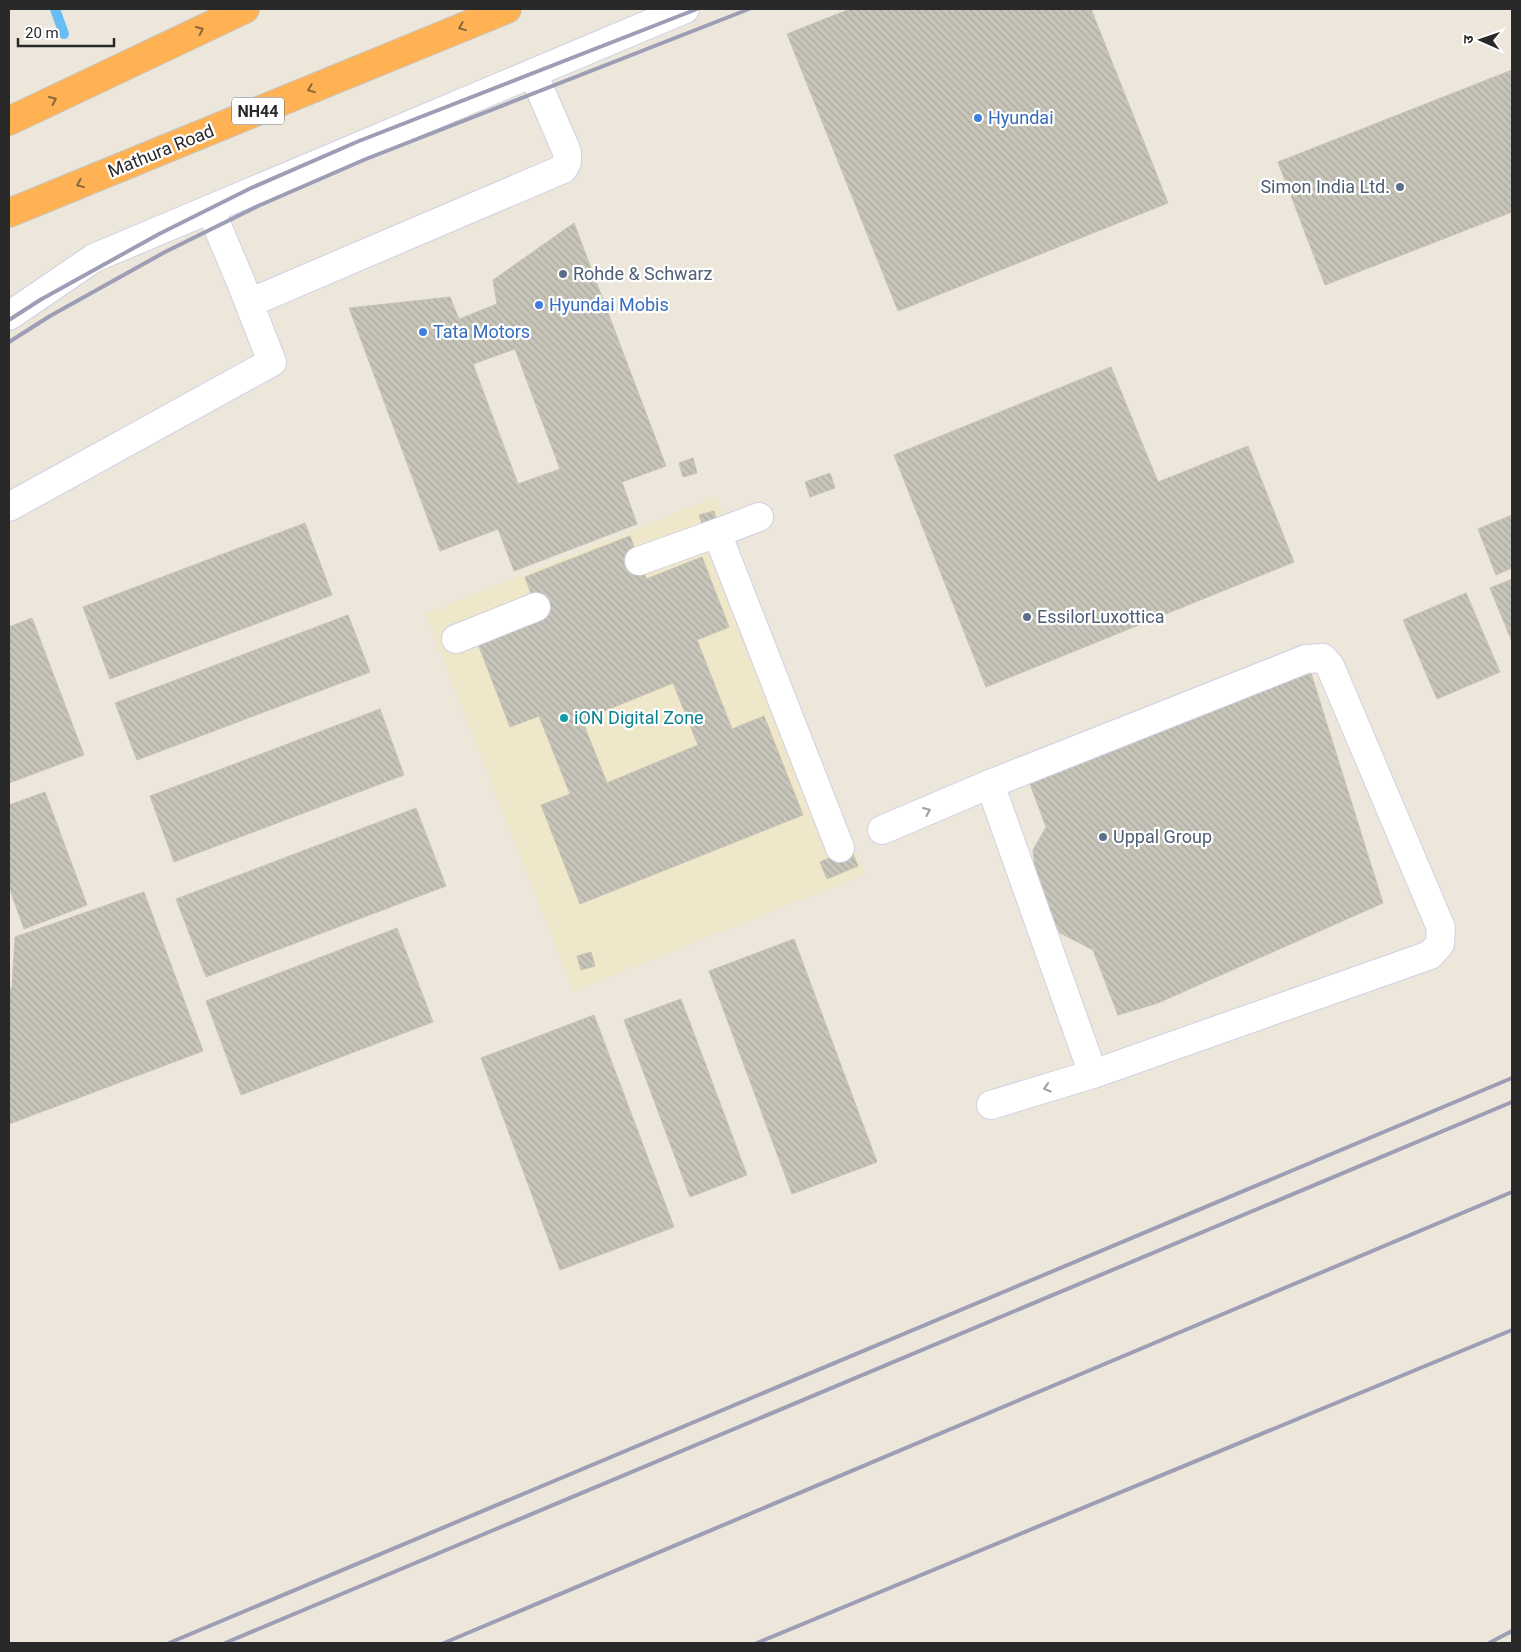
<svg xmlns="http://www.w3.org/2000/svg" width="1521" height="1652" font-family="Roboto,'Noto Sans Devanagari',sans-serif">
<defs>
<pattern id="building-back-hatch" width="6" height="6" patternUnits="userSpaceOnUse" patternTransform="scale(1.25)"><rect width="6" height="6" fill="#c7c5b9"/><path d="M-1 5l2 2M0 0l6 6M5-1l2 2" fill="none" stroke="#aba99f"/></pattern>
</defs>
<rect width="100%" height="100%" fill="#ece7da"/>
<polygon fill="#efe7c9" points="716,497 865,874 574,991 425,614"/>
<g fill="none" stroke-linecap="round" stroke-linejoin="round">
<polyline stroke="#68bef4" stroke-width="10" points="55,9 64,34"/>
</g>
<g fill="url(#building-back-hatch)" stroke="#c8c3b4" fill-rule="evenodd">
<polygon points="850,9 1091,9 1168,203 898,311 787,34"/>
<polygon points="1512,70 1512,212 1325,285 1278,162"/>
<path d="M574 223 666 466 622 482 637 524 514 571 498 529 440 551 349 308 450 297 459 319 497 304 493 280ZM515 349 560 469 518 484 473 364Z"/>
<polygon points="1111,367 1158,482 1248,446 1294,562 986,687 894,455"/>
<polygon points="693,458 697,473 683,477 679,463"/>
<polygon points="830,473 835,488 810,497 805,482"/>
<polygon points="714,511 718,525 704,529 699,515"/>
<polygon points="1512,515 1512,568 1496,575 1478,529"/>
<polygon points="305,523 332,595 110,679 83,607"/>
<path d="M630 536 646 579 702 557 729 627 697 640 732 729 764 716 803 815 580 904 541 805 570 794 539 716 510 727 478 644 536 607 525 577ZM673 683 698 745 607 783 582 720Z"/>
<polygon points="1512,579 1512,642 1490,588"/>
<polygon points="1466,593 1500,672 1437,699 1403,620"/>
<polygon points="348,615 370,672 137,760 115,703"/>
<polygon points="32,618 84,755 9,783 9,627"/>
<polygon points="1311,673 1383,903 1158,1003 1118,1015 1093,950 1060,933 1051,916 1037,887 1033,850 1046,827 1027,776 1063,756"/>
<polygon points="380,709 404,775 174,862 150,796"/>
<polygon points="45,792 87,905 24,929 9,887 9,805"/>
<polygon points="416,808 446,886 206,977 176,899"/>
<polygon points="851,849 858,866 827,879 820,862"/>
<polygon points="144,892 203,1051 9,1124 9,989 12,987 15,937"/>
<polygon points="397,928 433,1022 241,1095 206,1001"/>
<polygon points="794,939 877,1162 792,1194 709,971"/>
<polygon points="591,952 595,966 581,970 577,956"/>
<polygon points="681,999 747,1175 690,1197 624,1020"/>
<polygon points="594,1015 674,1227 560,1270 481,1058"/>
</g>
<g fill="none" stroke-linecap="round" stroke-linejoin="round">
<g stroke="#d0d1e3" stroke-width="30">
<g id="minor">
<polyline points="249,303 563,169 567,162 567,152 533,73"/>
<polyline points="9,316 94,258 685,9"/>
<polyline points="9,507 272,362 240,280 210,209"/>
<polyline points="759,517 717,533 840,848"/>
<polyline points="639,561 717,533"/>
<polyline points="456,639 536,607"/>
<polyline points="990,784 1093,1074"/>
<polyline points="882,830 990,784 1306,659 1323,658 1330,666 1441,928 1440,944 1430,955 1093,1074 991,1105"/>
</g>
</g>
<g stroke="#c7c7c7" stroke-width="30">
<g id="highway">
<polyline points="9,121 245,9"/>
<polyline points="9,213 507,9"/>
</g>
</g>
<use href="#minor" stroke="#fff" stroke-width="28"/>
<use href="#highway" stroke="#ffb253" stroke-width="28"/>
<g stroke="#9d9eb5" stroke-width="4">
<polyline points="9,320 40,300 159,234 251,188 359,141 697,9"/>
<polyline points="9,342 50,316 165,252 258,206 366,159 749,9"/>
<polyline points="169,1643 1512,1078"/>
<polyline points="225,1643 1512,1102"/>
<polyline points="444,1643 1512,1192"/>
<polyline points="757,1643 1512,1330"/>
<polyline points="1489,1643 1512,1631"/>
</g>
</g>
<defs><path id="oneway-chevron" d="M-2-3.5L2.5 0L-2 3.5" fill="none" stroke-width="1.6" stroke-linecap="round" stroke-linejoin="round" transform="scale(1.25)"/></defs>
<g stroke="#89673c">
<use href="#oneway-chevron" transform="translate(462 27) rotate(158)"/>
<use href="#oneway-chevron" transform="translate(200 30) rotate(-25)"/>
<use href="#oneway-chevron" transform="translate(311 89) rotate(158)"/>
<use href="#oneway-chevron" transform="translate(53 100) rotate(-25)"/>
<use href="#oneway-chevron" transform="translate(80 184) rotate(158)"/>
</g>
<g stroke="#9f9f9f">
<use href="#oneway-chevron" transform="translate(927 811) rotate(-23)"/>
<use href="#oneway-chevron" transform="translate(1047 1088) rotate(163)"/>
</g>
<g fill="#3f7fe0" stroke="#fff" stroke-width="2">
<circle cx="978" cy="118" r="5"/>
<circle cx="539" cy="305" r="5"/>
<circle cx="423" cy="332" r="5"/>
</g>
<g fill="#5c6f8a" stroke="#fff" stroke-width="2">
<circle cx="1400" cy="187" r="5"/>
<circle cx="563" cy="274" r="5"/>
<circle cx="1027" cy="617" r="5"/>
<circle cx="1103" cy="837" r="5"/>
</g>
<circle fill="#0f9aa8" stroke="#fff" stroke-width="2" cx="564" cy="718" r="5"/>
<g text-anchor="middle" stroke-width="4.5" stroke-linejoin="round" paint-order="stroke">
<rect fill="#fff" stroke="#696969" stroke-width="1" x="232" y="97.5" width="52" height="27" rx="4"/>
<g font-size="16" font-weight="bold" fill="#292929">
<text x="258" y="117">NH44</text>
</g>
<g font-size="18" fill="#366cbe" stroke="#fff" text-anchor="start">
<text x="988" y="124">Hyundai</text>
<text x="549" y="311">Hyundai Mobis</text>
<text x="433" y="338">Tata Motors</text>
</g>
<g font-size="18" fill="#292929" stroke="#fff">
<text transform="translate(161 151) rotate(-22)" y="6">Mathura Road</text>
</g>
<g font-size="18" fill="#4e5e75" stroke="#fff" text-anchor="start">
<text x="1390" y="193" text-anchor="end">Simon India Ltd.</text>
<text x="573" y="280">Rohde &amp; Schwarz</text>
<text x="1037" y="623">EssilorLuxottica</text>
<text x="1113" y="843">Uppal Group</text>
</g>
<g font-size="18" fill="#0d838f" stroke="#fff" text-anchor="start">
<text x="574" y="724">iON Digital Zone</text>
</g>
</g>
<rect width="1521" height="1652" fill="none" stroke="#292929" stroke-width="20"/>
<g transform="translate(1481 40) rotate(272)" stroke="#ffffff" stroke-width="4" paint-order="stroke">
<path d="M0-4L9 19L0 12L-9 19Z" fill="#292929"/>
<text y="-8" font-size="14" font-weight="bold" text-anchor="middle" fill="#292929">उ</text>
</g>
<path d="M18 38v8h96v-8" fill="none" stroke="#292929" stroke-width="2.5"/>
<text x="25" y="38" font-size="15" fill="#292929" stroke="#ffffff" stroke-width="4" paint-order="stroke">20 m</text>
</svg>
